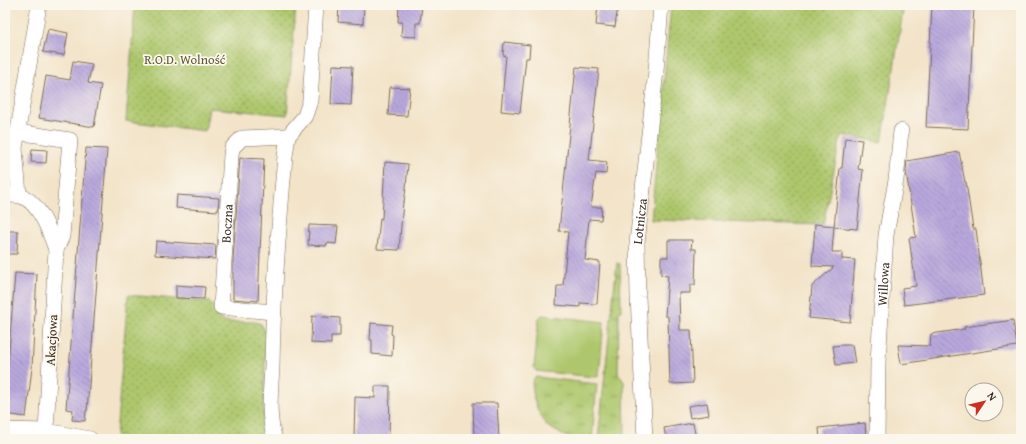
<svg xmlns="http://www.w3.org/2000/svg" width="1026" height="444" font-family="'Gentium Book Plus',serif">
<defs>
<pattern id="grass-tufts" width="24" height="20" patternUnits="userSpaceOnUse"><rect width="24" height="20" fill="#aec76d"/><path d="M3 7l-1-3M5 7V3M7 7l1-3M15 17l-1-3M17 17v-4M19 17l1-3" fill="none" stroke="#8fa259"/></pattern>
<pattern id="park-dots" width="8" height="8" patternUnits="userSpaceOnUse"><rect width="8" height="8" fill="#aec76d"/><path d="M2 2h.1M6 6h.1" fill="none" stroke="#8fa259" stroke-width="1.8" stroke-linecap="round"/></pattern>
<pattern id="building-back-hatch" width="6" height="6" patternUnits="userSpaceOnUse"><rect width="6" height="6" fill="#b9a8dd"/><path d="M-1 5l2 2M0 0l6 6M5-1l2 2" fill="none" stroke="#9889b3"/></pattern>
</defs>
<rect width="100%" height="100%" fill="#fbf7ec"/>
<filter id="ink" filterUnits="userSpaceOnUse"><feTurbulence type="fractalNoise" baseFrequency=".025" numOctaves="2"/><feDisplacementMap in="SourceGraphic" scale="8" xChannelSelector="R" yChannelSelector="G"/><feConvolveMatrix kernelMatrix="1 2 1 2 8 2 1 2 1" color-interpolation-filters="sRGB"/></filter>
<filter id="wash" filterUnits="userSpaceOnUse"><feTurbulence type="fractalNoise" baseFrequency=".012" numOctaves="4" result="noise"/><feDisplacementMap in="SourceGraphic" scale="16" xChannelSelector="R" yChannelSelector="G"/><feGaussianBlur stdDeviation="0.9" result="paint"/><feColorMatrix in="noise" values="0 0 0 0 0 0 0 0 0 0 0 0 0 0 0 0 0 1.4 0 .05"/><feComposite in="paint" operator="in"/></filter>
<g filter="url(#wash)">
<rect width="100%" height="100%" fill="#f3e4c9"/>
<g fill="url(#grass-tufts)" stroke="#747846">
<polygon points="617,263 620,264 621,311 619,311 618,373 624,382 625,439 598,439"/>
<polygon points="535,377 597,384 592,439 570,439 547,426 538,411 534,399 532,382"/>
</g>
<g fill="url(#park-dots)" stroke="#747846">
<polygon points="135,5 296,5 287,115 209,108 205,131 126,121"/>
<polygon points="671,5 904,5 883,136 881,142 841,135 823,225 651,220"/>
<path d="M128 295 210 302C216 308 217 316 223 322H255L261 324 266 334 263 439H127L116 435Z"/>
</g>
<polygon fill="#aec76d" stroke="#747846" points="542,315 604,322 599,376 595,377 536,371 534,367 539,318"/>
<g id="blocks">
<g fill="url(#building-back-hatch)">
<polygon points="339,5 364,5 363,24 338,22"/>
<polygon points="399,5 422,5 420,23 416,23 416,37 401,36 402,22 398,22"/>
<polygon points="598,5 618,5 615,27 596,25"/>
<polygon points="932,5 974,5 968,129 926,127"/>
<polygon points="48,29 68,33 64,55 43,52"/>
<polygon points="504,42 530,45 529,58 526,58 520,113 501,111 506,56 503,55"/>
<polygon points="73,61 92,64 88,83 101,85 94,127 39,118 46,76 70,80"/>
<polygon points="333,65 353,66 351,105 331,104"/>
<polygon points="576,67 599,69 589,160 607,162 606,174 596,173 591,207 602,207 601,220 589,219 585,260 600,262 597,304 580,303 580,307 556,305 557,286 563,286 568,232 559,231"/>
<polygon points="390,87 410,88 407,116 388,115"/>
<polygon points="845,138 862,140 858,169 863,170 857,229 834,227 840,168 842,168"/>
<polygon points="86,148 107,149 87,411 86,411 85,421 72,420 73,410 66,409"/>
<polygon points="32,149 47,150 46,163 31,162"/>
<polygon points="959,152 965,182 966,182 973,229 976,229 984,295 904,305 902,288 916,286 909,238 916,237 906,171 907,161"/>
<polygon points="240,158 264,159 258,301 233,299 233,260"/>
<polygon points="385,162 408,164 406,188 404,202 403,202 399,250 377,249 380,218 382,219"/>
<polygon points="177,195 219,198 218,211 176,208"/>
<polygon points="815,224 834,226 832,252 842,252 842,260 843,259 855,260 850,322 809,318 812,286 834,267 812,266"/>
<polygon points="309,225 338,226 336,244 327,243 326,246 308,245"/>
<polygon points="5,231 18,231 17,254 5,254"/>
<polygon points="668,240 692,240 691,249 696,249 695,285 690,285 690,293 679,293 680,330 691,330 693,383 670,384 668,316 665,316 668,276 661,275 661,257 668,257"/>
<polygon points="156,241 216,245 215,259 155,255"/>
<polygon points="15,273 37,274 32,368 26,417 5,414 5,390 6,390"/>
<polygon points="176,285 205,287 204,299 176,298"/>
<polygon points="312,316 340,318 340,336 331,336 331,344 311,343"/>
<polygon points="1013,320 1017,346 901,364 898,345 930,346 931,334 965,329 964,327"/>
<polygon points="371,323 392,325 391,334 393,335 392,356 372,354 372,340 370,340"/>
<polygon points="844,345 852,345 855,363 836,365 833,346"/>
<polygon points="375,386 390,386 389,439 354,439 355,397 375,398"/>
<polygon points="473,403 497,403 499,439 474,439"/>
<polygon points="707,403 709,415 690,418 688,406"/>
<polygon points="693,423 696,439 666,439 664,428"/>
<polygon points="865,423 866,439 820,439 819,428"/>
</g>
</g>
</g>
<g filter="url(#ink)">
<use href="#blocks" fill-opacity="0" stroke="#7b6b5a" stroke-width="1"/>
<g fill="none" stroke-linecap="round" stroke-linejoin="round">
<g stroke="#7b6b5a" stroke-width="16">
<g id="minor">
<polyline points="17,132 70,140 62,236 56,250"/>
<path d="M5 195C10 195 16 195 21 196 40 203 50 232 56 250L46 431"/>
<polyline points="19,195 15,148 39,5"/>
<path id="s1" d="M273 312 221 307 231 155 232 148 242 138 288 136"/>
<polyline points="5,430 46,431 90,439"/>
<path d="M275 439C267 416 271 390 272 366 273 296 279 226 285 156L288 136 305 116 310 101 316 5"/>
<path id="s2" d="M645 439 638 297 637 243 656 71 661 5"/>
<path id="s3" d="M877 439 878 362 886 235 896 180 901 131"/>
</g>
</g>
<use href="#minor" stroke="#fff" stroke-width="15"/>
</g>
</g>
<g text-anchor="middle" stroke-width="3.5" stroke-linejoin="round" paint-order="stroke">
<g font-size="13" fill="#5e5936" stroke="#fbf7ec">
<text x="185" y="64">R.O.D. Wolność</text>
</g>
<g font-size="13" fill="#3b2a1e" stroke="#fbf7ec">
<text dy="5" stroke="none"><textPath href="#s2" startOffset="218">Lotnicza</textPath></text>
<text dy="5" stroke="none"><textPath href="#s1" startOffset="136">Boczna</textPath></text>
<text dy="5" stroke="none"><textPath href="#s3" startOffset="155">Willowa</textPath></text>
<text transform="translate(51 340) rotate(-87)" y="5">Akacjowa</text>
</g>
</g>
<rect width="1026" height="444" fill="none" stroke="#fbf7ec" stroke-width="20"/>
<g transform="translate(984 402) rotate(55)"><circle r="19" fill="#fbf7ec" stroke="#aea59a"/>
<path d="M0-3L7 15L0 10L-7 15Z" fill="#c8321e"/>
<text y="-6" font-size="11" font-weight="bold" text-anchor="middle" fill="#3b2a1e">N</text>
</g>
</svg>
